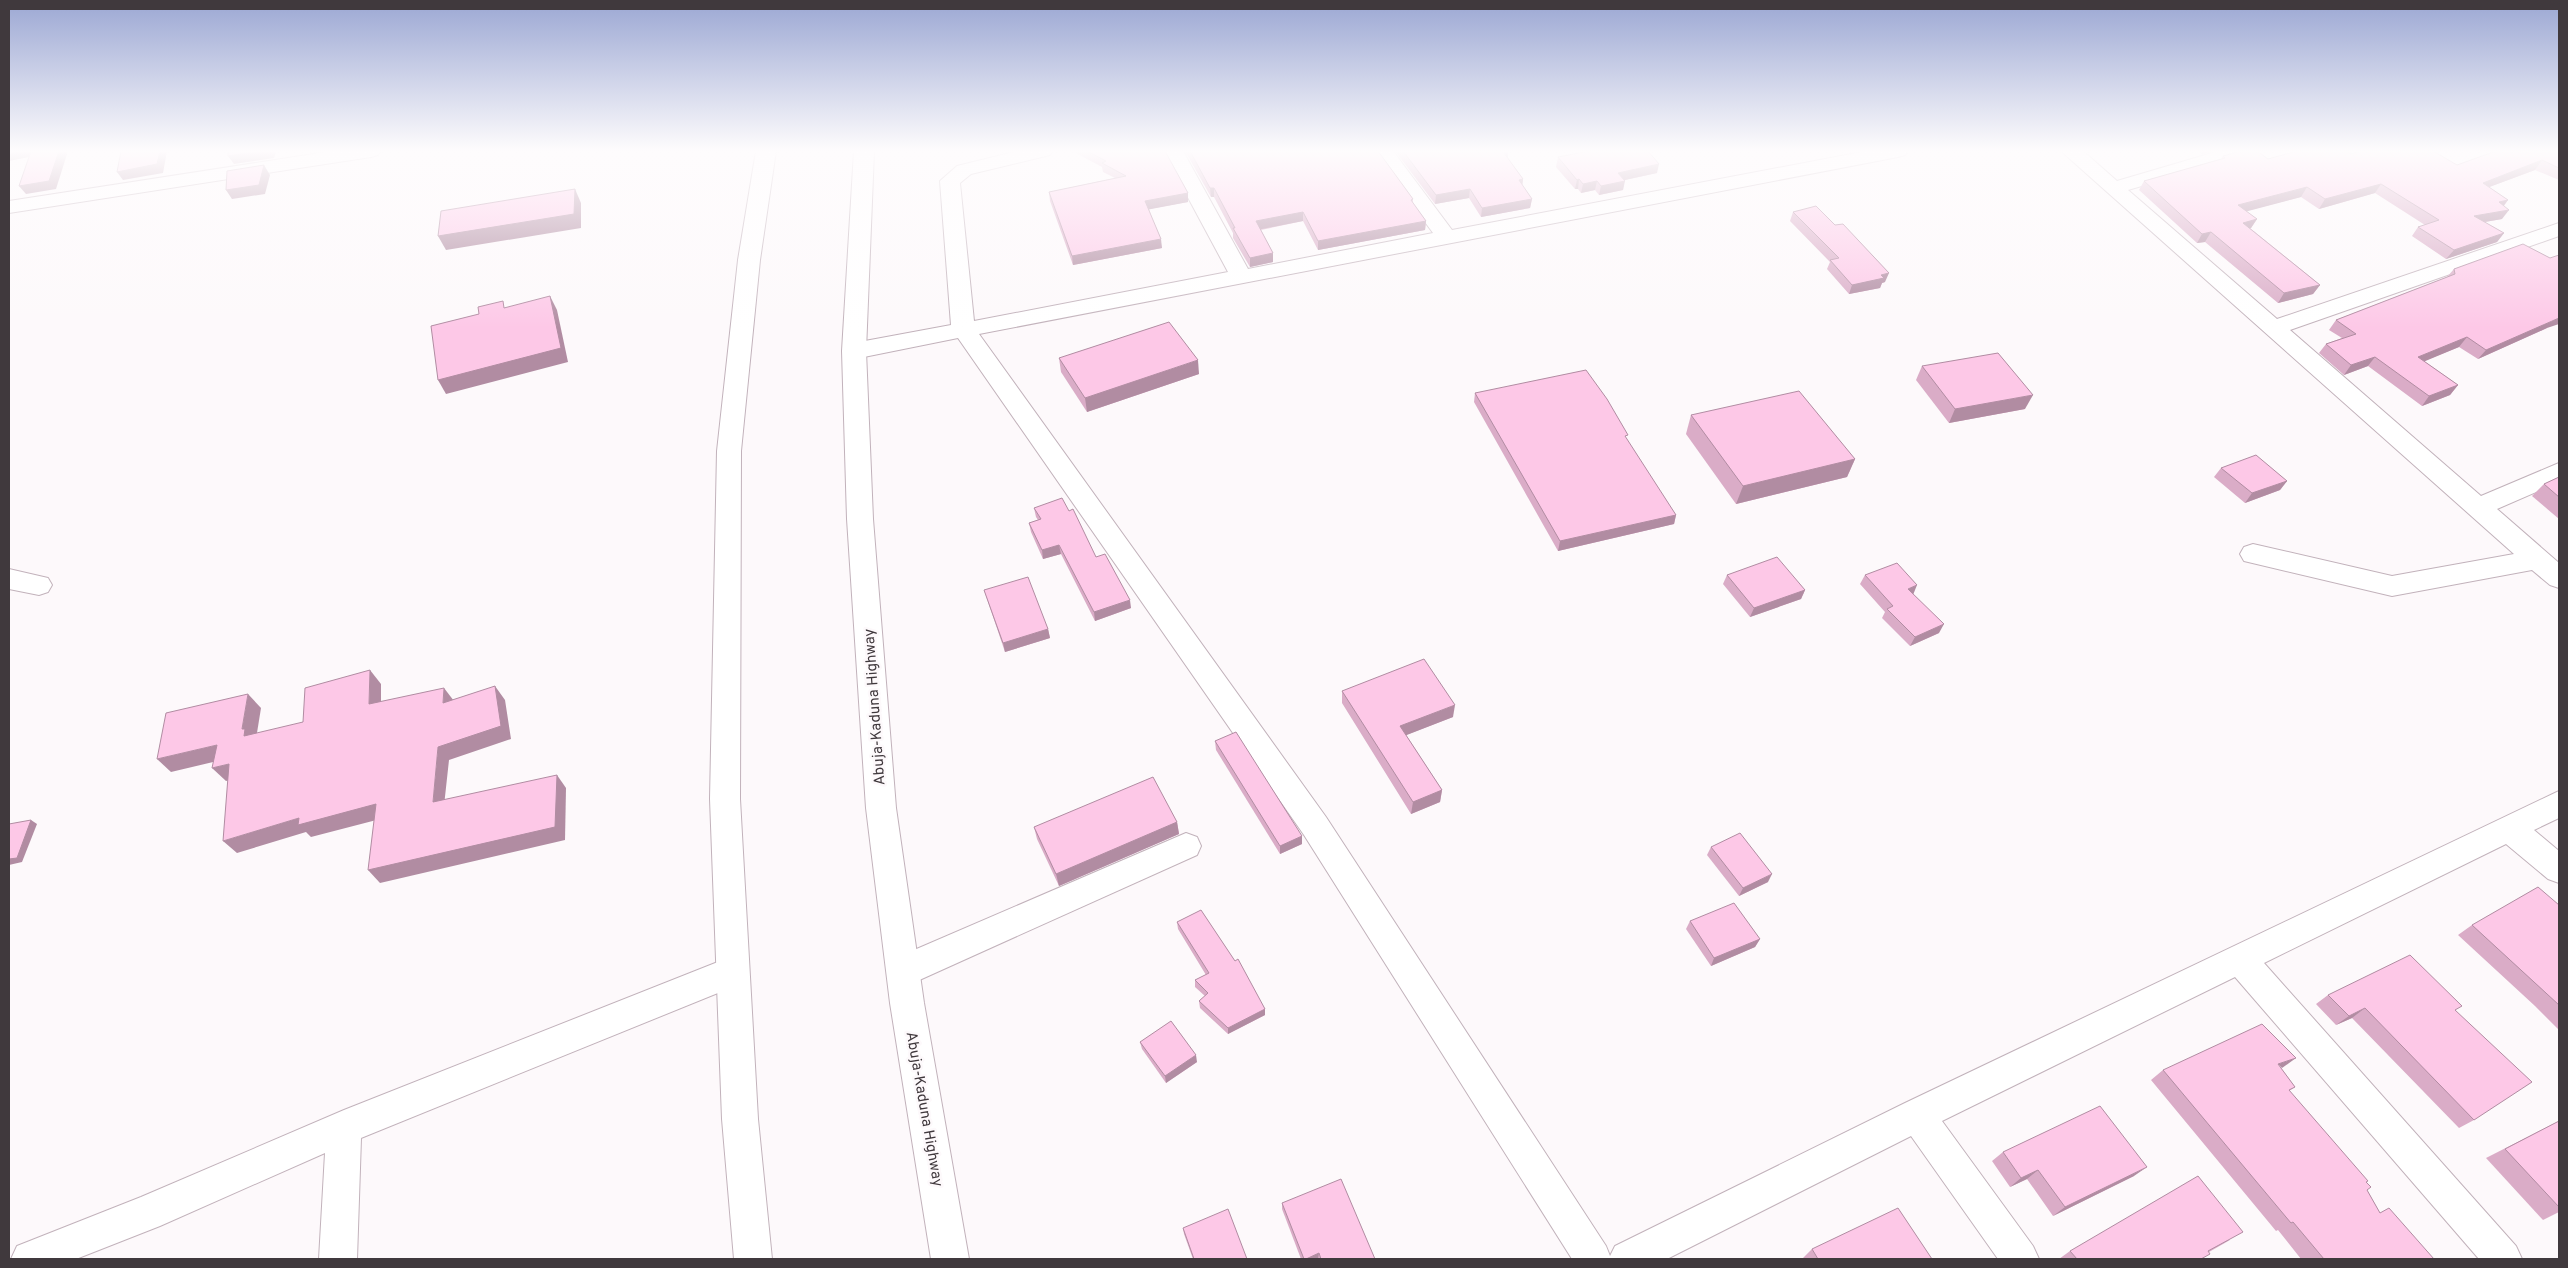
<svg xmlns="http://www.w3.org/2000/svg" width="2568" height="1268" font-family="Overpass,sans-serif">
<rect width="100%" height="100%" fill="#fdf9fb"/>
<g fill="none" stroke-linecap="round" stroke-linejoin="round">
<g stroke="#c2b2bb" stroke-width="2">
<g id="minor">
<polygon points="333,151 381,151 378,155 371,157 9,213 9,201"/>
<polygon points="1018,151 1053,151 1050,155 971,174 960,183 974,321 1228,272 1163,151 1183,151 1248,269 1433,233 1373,151 1393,151 1452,230 1867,151 1908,151 1905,155 1898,157 979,334 1326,817 1606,1246 1610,1256 1615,1246 1905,1103 2559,791 2559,818 2534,830 2559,851 2559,883 2548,879 2506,844 2264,963 2516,1246 2522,1259 2479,1259 2235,977 1942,1121 2033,1246 2039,1259 1998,1259 1911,1136 1667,1259 1572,1259 1304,835 958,338 854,359 846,356 842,351 846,346 854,343 951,325 940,181 957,166"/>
<polygon points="2061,151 2083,151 2117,181 2219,151 2250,151 2247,155 2128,190 2277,319 2559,223 2559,236 2290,330 2481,496 2559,463 2559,482 2497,509 2559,563 2559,588 2550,585 2532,570 2392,596 2244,561 2240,554 2244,547 2253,544 2392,576 2514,554"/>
<polygon points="9,569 48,578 52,585 48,592 39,595 9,589"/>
<polygon points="1186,833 1197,837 1201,846 1197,855 915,982 903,986 891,982 887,971 891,960"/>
<polygon points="733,956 745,960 749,971 745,982 361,1138 357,1259 319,1259 325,1153 160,1226 76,1259 11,1259 17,1246 141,1197 344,1110"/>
</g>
</g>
<g stroke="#c2b2bb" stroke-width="2">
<g id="highway">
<polygon points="756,151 776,151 760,260 741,451 740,799 758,1119 772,1259 734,1259 722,1119 710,799 717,451 738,260"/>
<polygon points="854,151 874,151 866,351 873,519 896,808 924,1003 969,1259 931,1259 890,1003 866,808 847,519 842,351"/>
</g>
</g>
<use href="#minor" fill="#fff" fill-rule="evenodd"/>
<use href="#highway" fill="#fff" fill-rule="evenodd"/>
</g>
<g fill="#daacc7">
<polygon points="1072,151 1165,151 1188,193 1188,202 1149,209 1162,248 1073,265 1050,201 1049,192 1115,178 1103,172 1102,167"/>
<polygon points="1185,151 1378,151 1413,199 1413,203 1426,221 1425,230 1318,250 1303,221 1261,230 1273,253 1273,262 1250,267 1233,238 1233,233 1214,197 1211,197"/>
<polygon points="1395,151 1508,151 1508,158 1523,179 1522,185 1532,199 1530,208 1481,217 1469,198 1435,204"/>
<polygon points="2197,151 2213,151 2202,154"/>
<polygon points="2559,151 2559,180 2535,170 2489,187 2508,200 2504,206 2502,219 2485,222 2504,233 2497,242 2446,259 2412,236 2418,227 2425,225 2375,193 2319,209 2301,197 2246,211 2257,219 2251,228 2250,228 2320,285 2313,294 2278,303 2205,242 2197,243 2139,190 2144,181 2221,159 2223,156 2268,159 2351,154 2457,165 2512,153"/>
<polygon points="1558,157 1657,173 1624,180 1623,190 1599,195 1595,190 1581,193 1578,189 1575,189 1556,167"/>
<polygon points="1793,212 1885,282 1882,283 1880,288 1849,294 1827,269 1830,262 1790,221"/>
<polygon points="2454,269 2547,328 2478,359 2459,347 2424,361 2458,385 2450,395 2422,406 2368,366 2344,375 2319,353 2326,344 2342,338 2329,330 2336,320 2447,277"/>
<polygon points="1059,358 1199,374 1087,412 1061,372"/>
<polygon points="1922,366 2025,409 1949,423 1916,380"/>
<polygon points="1475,393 1676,515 1674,524 1558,551 1474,402"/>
<polygon points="1691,415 1855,459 1847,477 1736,504 1686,434"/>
<polygon points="2221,468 2287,481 2280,490 2245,503 2214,477"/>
<polygon points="2559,477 2559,519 2532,496 2544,484"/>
<polygon points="1034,508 1096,557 1131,608 1095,621 1061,554 1043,559 1031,532 1029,523 1038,520 1036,517"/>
<polygon points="1727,575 1805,590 1801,599 1750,617 1723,584"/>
<polygon points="1865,575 1913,594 1939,633 1910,646 1882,618 1885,612 1860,584"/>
<polygon points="984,590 1048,629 1050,638 1005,652 987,599"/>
<polygon points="1342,691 1453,717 1406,735 1442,790 1440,802 1411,814 1342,703"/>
<polygon points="1215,741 1302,836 1302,844 1280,854 1216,750"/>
<polygon points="1177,822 1179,834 1059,886 1037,839 1034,827"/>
<polygon points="1711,847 1768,882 1739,896 1707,855"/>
<polygon points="2559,905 2559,1030 2535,1006 2458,935 2472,925"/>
<polygon points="1690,921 1760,939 1755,947 1711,966 1686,929"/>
<polygon points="1177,922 1265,1009 1265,1015 1228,1034 1200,1008 1199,1001 1205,996 1195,987 1195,980 1206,975 1178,929"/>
<polygon points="2328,995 2456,1011 2474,1120 2459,1128 2352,1018 2336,1025 2316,1004"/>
<polygon points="1140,1042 1197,1062 1166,1083 1142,1049"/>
<polygon points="2281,1068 2295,1087 2289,1091 2366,1182 2367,1190 2380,1213 2434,1259 2301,1259 2278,1230 2276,1231 2151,1080 2163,1070"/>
<polygon points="2559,1121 2559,1212 2543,1220 2486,1158"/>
<polygon points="2003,1152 2134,1176 2053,1216 2027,1179 2010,1187 1992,1161"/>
<polygon points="1282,1203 1375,1259 1301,1259 1282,1209"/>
<polygon points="1183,1228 1247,1259 1193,1259 1184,1234"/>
<polygon points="2230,1240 2209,1252 2201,1259 2059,1259 2070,1251"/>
<polygon points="1812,1249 1932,1259 1804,1259 1803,1258"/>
</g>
<g fill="#b18ca2">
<polygon points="9,151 36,151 39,155 9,161"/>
<polygon points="59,151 68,151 56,189 26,194 19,186"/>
<polygon points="160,151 167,151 163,173 123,180 117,172"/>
<polygon points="260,151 281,151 276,152 274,158 234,164 228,156"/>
<polygon points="2203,151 2213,151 2202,154"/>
<polygon points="1508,152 1507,160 1504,153"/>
<polygon points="2542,160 2535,170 2476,192 2483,183"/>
<polygon points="1659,164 1657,173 1616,182 1618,173"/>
<polygon points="264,165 270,175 265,194 232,199 226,190"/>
<polygon points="1523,179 1522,188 1519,180"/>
<polygon points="1579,179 1578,189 1575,189 1577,180"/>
<polygon points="1597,181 1595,190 1581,193 1583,184"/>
<polygon points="1625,181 1623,190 1599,195 1601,186"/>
<polygon points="2381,184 2375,193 2319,209 2325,199"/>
<polygon points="2307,187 2301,197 2233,215 2238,205"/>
<polygon points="1210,188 1214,188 1214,197 1211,197"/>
<polygon points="575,189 581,203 581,228 446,250 438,236"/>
<polygon points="1470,189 1469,198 1435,204 1436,195"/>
<polygon points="1188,193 1188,202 1146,210 1145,201"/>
<polygon points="1532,199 1530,208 1481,217 1482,208"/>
<polygon points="2508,200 2500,210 2499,202"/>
<polygon points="2509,210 2502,219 2467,225 2474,216"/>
<polygon points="1303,212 1303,221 1257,230 1256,221"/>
<polygon points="2257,219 2251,228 2237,232 2243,223"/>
<polygon points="1426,221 1425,230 1318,250 1318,241"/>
<polygon points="2211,232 2205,242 2197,243 2202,234"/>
<polygon points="2504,233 2497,242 2446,259 2454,250"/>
<polygon points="1161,239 1162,248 1073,265 1072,256"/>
<polygon points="1273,253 1273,262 1250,267 1250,258"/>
<polygon points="1889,273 1885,282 1882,283 1880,288 1849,294 1852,285 1881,275"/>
<polygon points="2320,285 2313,294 2278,303 2284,293"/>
<polygon points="550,296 557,310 568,362 446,394 438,380"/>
<polygon points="2559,318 2559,324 2547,328 2478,359 2486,350"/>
<polygon points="2467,337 2459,347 2411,367 2418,357"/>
<polygon points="2375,357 2368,366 2344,375 2351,365"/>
<polygon points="1198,360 1199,374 1087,412 1085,398"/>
<polygon points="2458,385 2450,395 2422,406 2429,396"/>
<polygon points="2033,395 2025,409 1949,423 1955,409"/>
<polygon points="1855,459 1847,477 1736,504 1743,486"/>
<polygon points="2287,481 2280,490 2245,503 2252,493"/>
<polygon points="1676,515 1674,524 1558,551 1560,541"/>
<polygon points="1059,545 1061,554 1043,559 1042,550"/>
<polygon points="1917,585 1913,595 1908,589"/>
<polygon points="1805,590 1801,599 1750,617 1754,608"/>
<polygon points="1130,600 1131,608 1095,621 1094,612"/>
<polygon points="1944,624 1939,633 1910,646 1915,637"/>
<polygon points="1048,629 1050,638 1005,652 1003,643"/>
<polygon points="370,670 381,684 381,717 369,704"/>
<polygon points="495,686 505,700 511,739 449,760 443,815 433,802 438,747"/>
<polygon points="444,688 454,701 443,703"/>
<polygon points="248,694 261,708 256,739 244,736 242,729"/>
<polygon points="1455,705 1453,717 1399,738 1400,726"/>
<polygon points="217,745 230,758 171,772 157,759"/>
<polygon points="229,764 242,777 226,781 212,768"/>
<polygon points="557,775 566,788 565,840 380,883 368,870"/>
<polygon points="1442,790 1440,802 1411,814 1413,802"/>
<polygon points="376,804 388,817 311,837 306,832 237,853 223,841 299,818"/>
<polygon points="31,820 37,824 22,862 9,865 9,859"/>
<polygon points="1177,822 1179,834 1059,886 1056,874"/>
<polygon points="1302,836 1302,844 1280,854 1280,846"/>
<polygon points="1772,874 1768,882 1739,896 1743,888"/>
<polygon points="1760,939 1755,947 1711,966 1714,958"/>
<polygon points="2365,1008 2352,1018 2336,1025 2349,1016"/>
<polygon points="1265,1009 1265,1015 1228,1034 1228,1028"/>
<polygon points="1196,1055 1197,1062 1166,1083 1165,1076"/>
<polygon points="2296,1058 2282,1068 2278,1064"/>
<polygon points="2147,1167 2134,1176 2053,1216 2065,1207"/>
<polygon points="2038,1170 2027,1179 2010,1187 2021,1178"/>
<polygon points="1319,1253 1318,1259 1306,1259"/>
</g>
<g fill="#fdc8e7" stroke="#b18ca2">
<polygon points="31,151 59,151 49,181 19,186"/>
<polygon points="121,151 160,151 157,164 117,172"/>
<polygon points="228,151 260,151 228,156"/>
<polygon points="1087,151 1165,151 1188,193 1145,201 1161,239 1072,256 1049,192 1126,176 1102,163 1106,161"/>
<polygon points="1190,151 1378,151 1413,199 1411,200 1426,221 1318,241 1303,212 1256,221 1273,253 1250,258 1233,228 1235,228 1214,188 1210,188"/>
<polygon points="1403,151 1508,151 1508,152 1504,153 1523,179 1519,180 1532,199 1482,208 1470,189 1436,195"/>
<polygon points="1589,151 1648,151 1659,164 1618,173 1625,181 1601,186 1597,181 1583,184 1579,179 1577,180 1558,157"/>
<polygon points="2241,151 2257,151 2268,159 2297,151 2346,151 2351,154 2360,151 2433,151 2457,165 2496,151 2508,151 2512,153 2514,151 2559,151 2559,168 2542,160 2483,183 2508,200 2499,202 2509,210 2474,216 2504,233 2454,250 2418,227 2439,220 2381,184 2325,199 2307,187 2238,205 2257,219 2243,223 2320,285 2284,293 2211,232 2202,234 2144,181 2225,158 2223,156"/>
<polygon points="264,165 259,185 226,190 227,171"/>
<polygon points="575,189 574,214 438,236 441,211"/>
<polygon points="1816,206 1835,225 1843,224 1889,273 1881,275 1884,278 1852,285 1830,260 1839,258 1793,212"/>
<polygon points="2523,244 2550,258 2559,255 2559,318 2486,350 2467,337 2418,357 2458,385 2429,396 2375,357 2351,365 2326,344 2356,334 2336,320 2455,274 2454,269"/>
<polygon points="550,296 561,348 438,380 431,326 479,314 478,307 503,301 504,308"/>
<polygon points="1169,322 1198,360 1085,398 1059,358"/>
<polygon points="1998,353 2033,395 1955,409 1922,366"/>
<polygon points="1586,370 1607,399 1628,435 1625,436 1676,515 1560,541 1475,393"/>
<polygon points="1799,391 1855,459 1743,486 1691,415"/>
<polygon points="2256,455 2287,481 2252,493 2221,468"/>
<polygon points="2559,477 2559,497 2544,484"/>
<polygon points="1062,498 1069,511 1073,509 1096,557 1105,554 1130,600 1094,612 1059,545 1042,550 1029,523 1041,519 1034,508"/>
<polygon points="1777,557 1805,590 1754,608 1727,575"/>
<polygon points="1897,563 1917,585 1908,589 1944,624 1915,637 1887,609 1893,606 1865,575"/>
<polygon points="1028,577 1048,629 1003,643 984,590"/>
<polygon points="1424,659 1455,705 1400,726 1442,790 1413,802 1342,691"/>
<polygon points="370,670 369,704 444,688 443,703 495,686 501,726 438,747 433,802 557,775 555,827 368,870 376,804 298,825 299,818 223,841 229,764 212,768 217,745 157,759 166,713 248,694 242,729 245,729 244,736 303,722 305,688"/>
<polygon points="1236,732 1302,836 1280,846 1215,741"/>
<polygon points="1153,777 1177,822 1056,874 1034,827"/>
<polygon points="31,820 17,858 9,859 9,824"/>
<polygon points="1740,833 1772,874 1743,888 1711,847"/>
<polygon points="2538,887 2559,905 2559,1005 2472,925"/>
<polygon points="1734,903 1760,939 1714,958 1690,921"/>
<polygon points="1201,910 1235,961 1238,959 1265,1009 1228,1028 1199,1001 1208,993 1195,980 1209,973 1177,922"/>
<polygon points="2410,955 2462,1006 2455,1010 2532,1082 2474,1120 2365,1008 2349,1016 2328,995"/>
<polygon points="1171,1021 1196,1055 1165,1076 1140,1042"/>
<polygon points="2262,1024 2296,1058 2278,1064 2295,1087 2289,1090 2368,1181 2366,1182 2371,1187 2367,1190 2380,1213 2389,1208 2434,1259 2324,1259 2293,1222 2291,1223 2163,1070"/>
<polygon points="2100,1106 2147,1167 2065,1207 2038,1170 2021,1178 2003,1152"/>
<polygon points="2559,1121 2559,1207 2505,1149"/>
<polygon points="2198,1176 2243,1232 2208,1251 2210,1254 2201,1259 2077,1259 2070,1251"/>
<polygon points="1341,1179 1375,1259 1321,1259 1319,1253 1306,1259 1304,1259 1282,1203"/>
<polygon points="1898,1208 1932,1259 1818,1259 1812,1249"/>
<polygon points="1228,1209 1247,1259 1194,1259 1183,1228"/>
</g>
<linearGradient id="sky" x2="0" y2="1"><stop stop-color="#9ba7d3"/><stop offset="0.46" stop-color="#fefcfd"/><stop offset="1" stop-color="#fefcfd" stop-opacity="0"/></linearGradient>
<rect width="2568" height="328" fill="url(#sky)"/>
<g text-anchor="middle" stroke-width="5" stroke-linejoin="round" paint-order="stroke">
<g font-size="15" fill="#40393d" stroke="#fdf9fb">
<text transform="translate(874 707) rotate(-94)" y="5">Abuja-Kaduna Highway</text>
<text transform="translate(925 1109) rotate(80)" y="5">Abuja-Kaduna Highway</text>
</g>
</g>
<rect width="2568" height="1268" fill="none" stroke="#40393d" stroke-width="20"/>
</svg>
